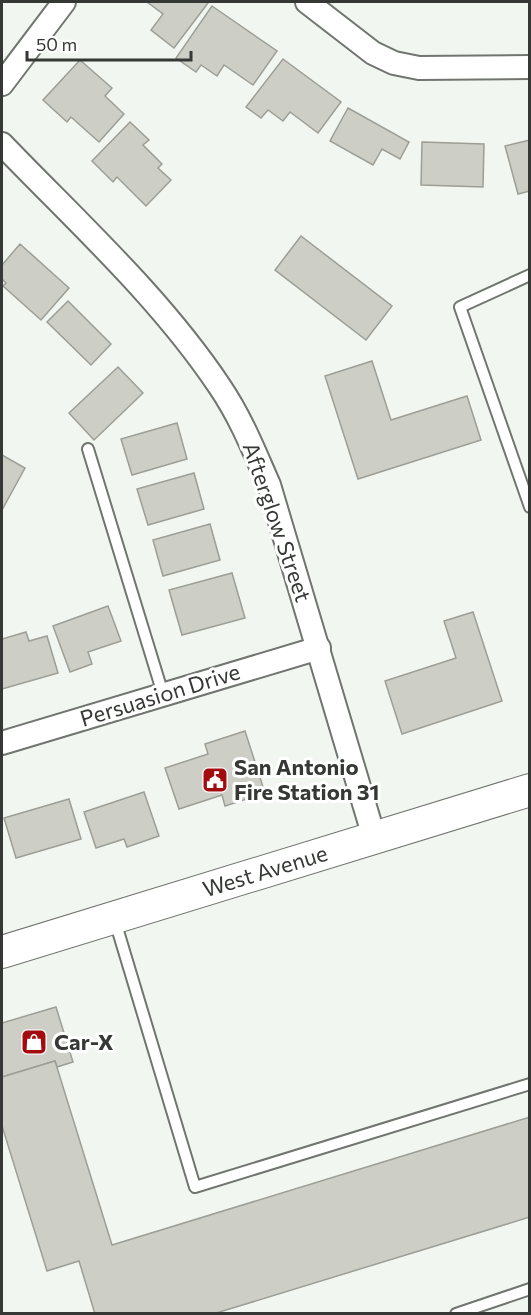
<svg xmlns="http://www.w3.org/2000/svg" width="531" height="1315" font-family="Commissioner,sans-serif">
<rect width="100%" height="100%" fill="#f1f7f0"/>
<g fill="#cdcfc7" stroke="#9d9e96" stroke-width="1.5">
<polygon points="147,2 207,2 208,3 174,48 151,30 163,14"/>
<polygon points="212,6 277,51 253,85 224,65 217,76 201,65 196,72 176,58"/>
<polygon points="283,59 341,102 318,133 290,112 283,121 268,110 261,118 246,107"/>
<polygon points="80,60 112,88 105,96 124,114 99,142 71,117 67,122 43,100"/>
<polygon points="348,108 409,142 400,159 382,149 373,165 330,141"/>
<polygon points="130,122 149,140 143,145 162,164 158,168 171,180 146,206 117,177 113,182 92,161"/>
<polygon points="530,140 530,191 518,194 505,146"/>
<polygon points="422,142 484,144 483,187 421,185"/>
<polygon points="301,236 392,306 366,340 275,270"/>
<polygon points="20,244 69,288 41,320 3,286 6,283 2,279 2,265"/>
<polygon points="68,301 111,344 91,365 47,322"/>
<polygon points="372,361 391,420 467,396 481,440 358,479 325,376"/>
<polygon points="118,367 143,393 94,440 69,413"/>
<polygon points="177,423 187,459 132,475 121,439"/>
<polygon points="2,455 25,468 2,510"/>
<polygon points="194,473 204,509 148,525 137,489"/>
<polygon points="210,524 220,560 163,576 153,540"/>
<polygon points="232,573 245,618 182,635 169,590"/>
<polygon points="108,606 121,641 88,652 92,664 70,672 53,626"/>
<polygon points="473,612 502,701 402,734 385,681 456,658 444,621"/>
<polygon points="26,632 29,641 47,636 58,673 2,689 2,639"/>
<polygon points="245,731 265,793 225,806 222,795 179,809 165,768 208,754 205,744"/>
<polygon points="144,792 159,836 127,847 124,839 96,848 84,812"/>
<polygon points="69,799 81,839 16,858 4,818"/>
<polygon points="56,1007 73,1062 57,1067 55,1061 2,1077 2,1023"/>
<polygon points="55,1061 112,1245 530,1117 530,1217 213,1314 95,1314 79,1261 47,1271 2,1126 2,1077"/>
</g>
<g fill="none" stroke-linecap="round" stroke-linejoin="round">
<g stroke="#70766f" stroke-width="14">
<g id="lane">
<polyline points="530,275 460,307 530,507"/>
<polyline points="88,449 163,694"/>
<polyline points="115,921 195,1187 530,1084"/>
<polyline points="456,1314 530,1289"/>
</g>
</g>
<g stroke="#70766f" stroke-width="26">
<g id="street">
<polyline points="307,2 373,53 394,63 419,68 530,67"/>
<polyline points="2,84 64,2"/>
<path d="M2 144C77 222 160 297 220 387 241 418 254 451 269 485L374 837"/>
<polyline points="2,743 319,648"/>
</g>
</g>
<g stroke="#70766f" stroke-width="34">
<polyline id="secondary" points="2,952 530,790"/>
</g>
<use href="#lane" stroke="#fff" stroke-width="10"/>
<use href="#street" stroke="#fff" stroke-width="22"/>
<use href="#secondary" stroke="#fff" stroke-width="32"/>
</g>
<defs>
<g id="civic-square" transform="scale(1.35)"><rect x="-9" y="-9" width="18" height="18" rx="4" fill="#a30c0f" stroke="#fff"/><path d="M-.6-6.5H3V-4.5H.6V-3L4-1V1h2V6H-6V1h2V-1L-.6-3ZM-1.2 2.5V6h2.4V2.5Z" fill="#fff"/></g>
<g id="shop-square" transform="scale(1.35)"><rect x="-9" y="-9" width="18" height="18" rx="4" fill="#a30c0f" stroke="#fff"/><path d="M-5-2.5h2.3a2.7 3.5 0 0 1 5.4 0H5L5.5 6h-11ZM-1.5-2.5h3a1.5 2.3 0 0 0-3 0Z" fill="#fff"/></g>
</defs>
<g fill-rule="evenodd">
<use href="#civic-square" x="215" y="780"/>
<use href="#shop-square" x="34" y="1042"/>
</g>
<g text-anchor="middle" stroke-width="6" stroke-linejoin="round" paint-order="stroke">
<g font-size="22" fill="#353835" stroke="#fff">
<text transform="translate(277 522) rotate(71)" y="8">Afterglow Street</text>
<text transform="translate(160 695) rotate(-17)" y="8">Persuasion Drive</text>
<text transform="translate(265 871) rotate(-17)" y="8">West Avenue</text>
</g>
<g font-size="22" font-weight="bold" fill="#353835" stroke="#fff" text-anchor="start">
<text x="234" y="775">San Antonio<tspan x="234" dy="25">Fire Station 31</tspan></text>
<text x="54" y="1050">Car-X</text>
</g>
</g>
<rect width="531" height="1315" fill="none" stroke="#353835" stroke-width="6"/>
<path d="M27 51v9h164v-9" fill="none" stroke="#353835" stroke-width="3"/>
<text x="36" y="51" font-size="18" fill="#353835" stroke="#ffffff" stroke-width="4.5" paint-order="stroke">50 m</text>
</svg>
